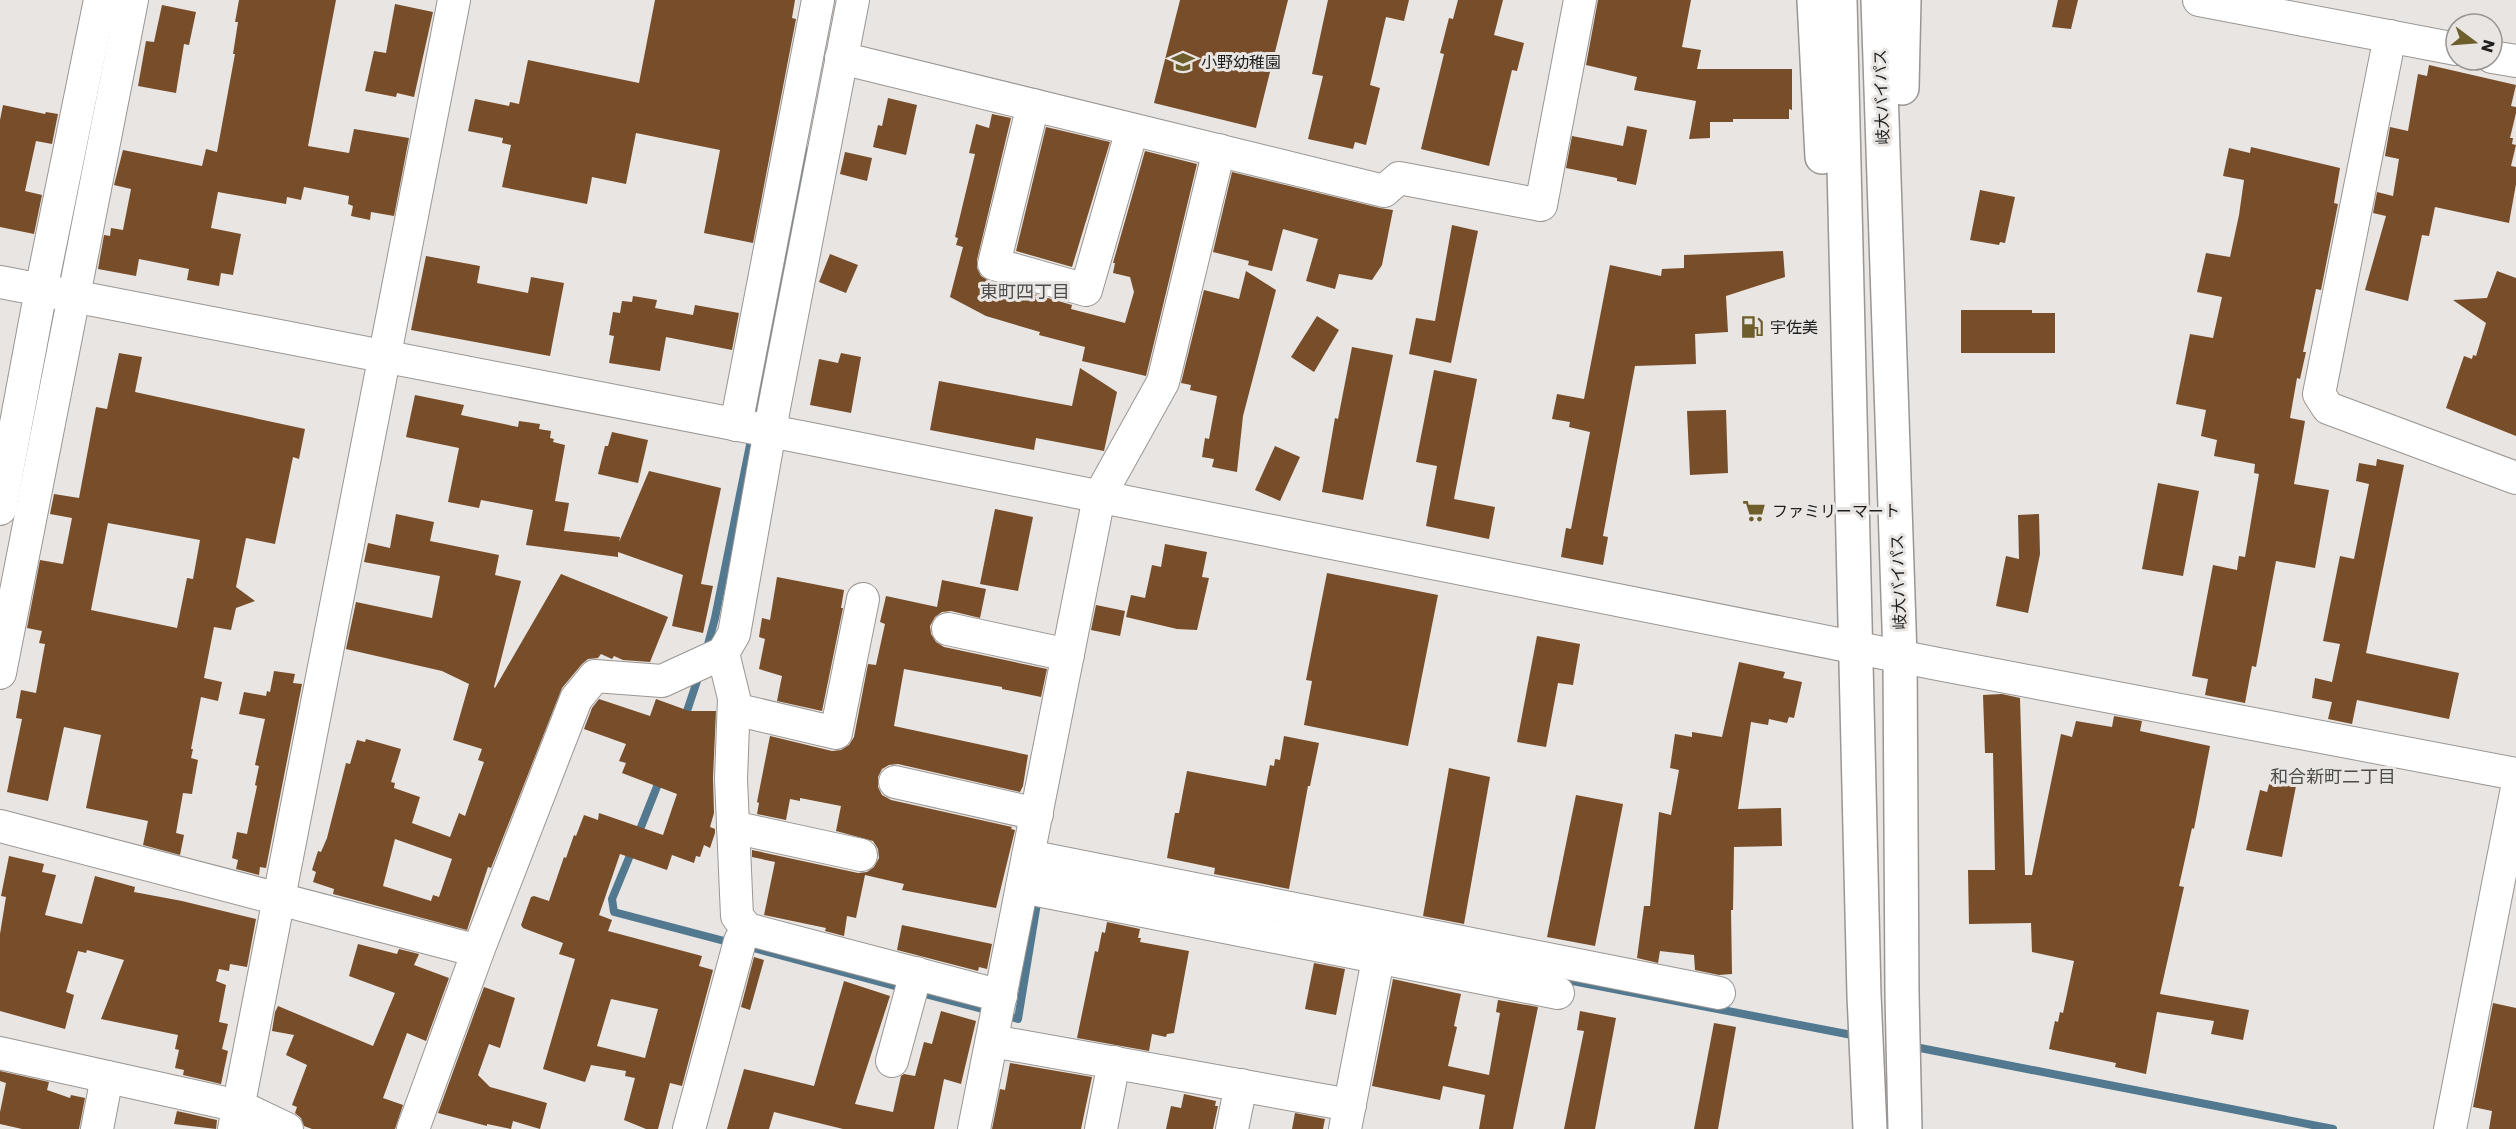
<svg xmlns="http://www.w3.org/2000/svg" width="2516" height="1129" font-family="Poppins,'Noto Sans JP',sans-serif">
<rect width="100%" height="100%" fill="#e8e5e2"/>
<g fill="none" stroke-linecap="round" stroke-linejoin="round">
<g stroke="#52798f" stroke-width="8">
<polyline points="754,420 805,151"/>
<polyline points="706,652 715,618 752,435"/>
<polyline points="684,720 699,675"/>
<polyline points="637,837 660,779"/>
<polyline points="633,848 612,899 614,912 732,943"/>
<polyline points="746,946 906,989"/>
<polyline points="1557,978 1857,1036"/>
<polyline points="917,992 990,1011"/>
<polyline points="1004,1015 1018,1019 1038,897"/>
<polyline points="1910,1046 2333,1129"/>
</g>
</g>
<g fill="#774d2a" fill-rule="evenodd">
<polygon points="239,0 336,0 308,146 349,153 354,129 409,138 394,216 371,212 370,220 351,216 353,206 348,204 349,196 304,187 301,200 287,197 286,204 218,192 211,228 241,234 233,275 221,273 219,286 187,280 189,269 139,259 136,276 98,269 104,235 110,236 111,228 123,230 131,189 114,185 123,150 202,166 206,149 217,152 235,54 233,54 238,22 235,22"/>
<polygon points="655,0 795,0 792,18 796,19 753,243 704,233 720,150 636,133 626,184 592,177 587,204 502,187 511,145 502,143 503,138 468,131 475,99 509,106 510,102 519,104 528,60 639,83"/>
<polygon points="1180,0 1288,0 1256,128 1154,103"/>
<polygon points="1328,0 1409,0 1404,21 1386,17 1370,85 1380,88 1366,145 1355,142 1353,149 1308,139 1323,76 1312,74"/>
<polygon points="1458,0 1503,0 1494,35 1524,43 1517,71 1512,70 1489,166 1421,149 1444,54 1440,53 1449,18 1453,19"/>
<polygon points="1598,0 1691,0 1682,47 1701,50 1697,69 1792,69 1792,110 1789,109 1789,119 1733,119 1733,122 1710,122 1710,138 1689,139 1696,101 1634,90 1637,77 1586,65"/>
<polygon points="2058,0 2078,0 2071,29 2052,27"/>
<polygon points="395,4 433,12 414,97 397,93 396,97 365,91 374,51 386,53"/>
<polygon points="162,5 196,12 189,45 184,44 176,93 138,86 146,41 154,42"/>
<polygon points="2429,65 2516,85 2511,106 2516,107 2516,113 2510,138 2513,138 2512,144 2516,145 2511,166 2516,167 2516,184 2509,223 2435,207 2429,236 2422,235 2408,301 2365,290 2386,216 2373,213 2377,192 2393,196 2399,159 2385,156 2390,127 2408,131 2418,74 2427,76"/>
<polygon points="888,98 917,105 906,155 873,147 878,125 882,126"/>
<polygon points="3,105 45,114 46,112 58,114 52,144 36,141 25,191 42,195 34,234 0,227 0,120"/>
<polygon points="992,114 1011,118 977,260 977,268 981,276 989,281 1072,305 1071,309 1125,323 1134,292 1130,277 1113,273 1115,263 1113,263 1145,151 1197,164 1146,376 1082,361 1085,347 1039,335 1040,332 986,316 950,297 963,247 956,245 958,238 955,237 975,154 969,153 976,124 989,128"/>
<polygon points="1627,126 1647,130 1636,185 1617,181 1617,178 1566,168 1572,136 1623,146"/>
<polygon points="1046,127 1110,142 1072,267 1016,251"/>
<polygon points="2251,147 2340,168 2334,203 2338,204 2321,290 2316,289 2303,352 2306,352 2300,379 2297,378 2290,418 2305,421 2294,484 2329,490 2315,568 2276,561 2256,667 2252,666 2245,703 2205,695 2208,679 2192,676 2213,565 2237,570 2239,556 2245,557 2259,474 2254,473 2255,464 2214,456 2217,440 2201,436 2206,410 2176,404 2190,334 2213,338 2222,297 2197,292 2206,253 2230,257 2239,215 2244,180 2223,176 2229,148 2250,153"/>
<polygon points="845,152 872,158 867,181 840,174"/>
<polygon points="1232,172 1380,208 1393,210 1382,265 1372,280 1339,274 1335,289 1306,281 1318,239 1283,229 1272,271 1248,265 1249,261 1213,252"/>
<polygon points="1980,190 2015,197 2005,243 2000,242 1999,245 1970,240"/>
<polygon points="1452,225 1478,231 1451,363 1409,354 1416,318 1435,321"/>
<polygon points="1783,251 1785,277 1726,296 1728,332 1695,334 1696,364 1635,366 1603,536 1608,537 1603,565 1561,557 1566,528 1571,529 1590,432 1569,427 1570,422 1552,419 1557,394 1584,399 1610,265 1661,276 1662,269 1684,268 1684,255"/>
<polygon points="830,254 858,265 846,293 819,282"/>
<polygon points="426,256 480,266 477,283 528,293 531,277 564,283 550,356 411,330"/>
<polygon points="1246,271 1276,290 1243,416 1237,472 1212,467 1214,459 1202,457 1205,438 1209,439 1217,396 1190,390 1191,385 1181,383 1204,290 1239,299"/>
<polygon points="2497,271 2516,278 2516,436 2446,408 2464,356 2472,359 2473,355 2476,356 2486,323 2453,300 2487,298"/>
<polygon points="633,296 657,300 655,308 693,315 695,305 739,313 732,350 666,337 660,371 609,363 614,336 609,335 613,312 620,313 622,301 632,302"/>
<polygon points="1961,310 2032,310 2032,313 2055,313 2055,353 1961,353"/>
<polygon points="1317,316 1339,330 1314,372 1291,357"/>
<polygon points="1352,347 1393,355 1363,500 1322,492 1335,418 1338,419"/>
<path d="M119 353 142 357 135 392 305 429 299 459 293 457 275 544 246 538 236 587 255 601 236 608 231 630 214 627 204 678 222 682 218 701 201 697 191 749H193L191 758 198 760 192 794 183 793 176 833 184 835 180 855 143 845 148 821 86 808 101 735 64 727 48 801 7 792 22 719 16 718 21 690 36 693 45 644 39 643 42 631 27 628 40 560 63 564 72 518 50 514 54 494 79 498 96 407 107 409ZM108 523 200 540 193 579 187 578 177 628 91 610Z"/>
<polygon points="841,353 861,357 851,413 810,405 819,359 838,363"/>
<polygon points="1080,368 1117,392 1104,451 1036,438 1034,450 930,430 939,381 1072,406"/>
<polygon points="1434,370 1477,379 1454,499 1495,507 1489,539 1426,526 1437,466 1416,462"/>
<polygon points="415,395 464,405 461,415 518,427 519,421 540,424 539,429 551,431 550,438 554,439 553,442 565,445 555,501 569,503 564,531 620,537 619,542 649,471 721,488 701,584 713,586 703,633 672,626 683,575 618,552 618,557 526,545 533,510 481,500 479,508 448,502 459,448 406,437"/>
<polygon points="1726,410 1728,473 1690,475 1687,411"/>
<polygon points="612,432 648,440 638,483 598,474 605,446 608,446"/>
<polygon points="1275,446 1300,457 1280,501 1255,490"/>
<polygon points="2377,459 2404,465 2366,653 2459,673 2449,719 2357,700 2352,724 2328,719 2332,702 2312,698 2315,678 2332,682 2340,644 2323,641 2340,556 2354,559 2369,484 2356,481 2359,463 2376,466"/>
<polygon points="2158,483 2199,491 2183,576 2142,569"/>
<polygon points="995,509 1033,517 1018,591 980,584"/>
<path d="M396 514 434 522 430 541 499 555 495 575 521 581 494 687 495 688 561 574 668 617 650 662 623 660 614 656 612 659 601 654 598 658 588 659 582 664 562 688 491 868 488 867 467 930 333 894 334 889 313 882 316 872 312 870 318 851 321 852 327 838 346 763 350 764 357 740 365 742 366 739 401 749 391 782 395 783 394 788 420 797 412 823 450 837 459 813 465 816 484 762 478 760 482 749 453 740 469 684 442 671 346 649 356 602 432 618 440 576 364 562 368 543 390 548ZM395 839 452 859 439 897 433 895 431 901 383 886Z"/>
<polygon points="2039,514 2040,554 2028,613 1996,606 2006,556 2019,559 2018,515"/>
<polygon points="1165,544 1207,552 1202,577 1209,578 1197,630 1177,629 1126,617 1131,595 1145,598 1152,565 1161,567"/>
<polygon points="1327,573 1438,595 1408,746 1304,725 1312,681 1306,680"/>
<polygon points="777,577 844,590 841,608 843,608 822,711 777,701 782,676 759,669 765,639 759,637 762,618 770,620"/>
<polygon points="942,580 986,589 980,618 951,611 942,612 935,617 930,626 931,634 936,642 944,647 1047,669 1041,697 1002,689 1002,687 904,669 894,726 1028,755 1023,786 1020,792 898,764 889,765 882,769 878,777 878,787 882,795 891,800 1012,827 1011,829 1015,830 996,908 902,890 904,884 865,875 856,918 847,916 844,936 825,931 826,928 764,915 775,862 752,857 752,850 858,873 867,872 874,867 879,858 878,849 873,841 836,831 841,806 800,798 800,801 790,799 786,820 757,814 759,803 757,802 770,736 832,751 841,750 849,745 854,737 868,664 876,665 885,624 880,622 886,596 937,607"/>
<polygon points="1096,605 1125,611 1120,636 1091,630"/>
<polygon points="1537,636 1580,644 1573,685 1558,683 1546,747 1517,742"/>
<polygon points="1739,662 1785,672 1783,678 1802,682 1794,718 1789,717 1787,723 1769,719 1768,725 1751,722 1738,809 1781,808 1782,846 1734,847 1733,910 1731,910 1732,974 1719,975 1695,970 1694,955 1660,951 1658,963 1637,958 1644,906 1650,906 1659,812 1671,815 1679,770 1670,768 1675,734 1692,737 1692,732 1722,737"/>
<polygon points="274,671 295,674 293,683 302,684 266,868 260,867 259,875 236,869 238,860 232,858 237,832 247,834 257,786 255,785 259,766 255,765 265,719 239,714 244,692 266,696 267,691 270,692"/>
<polygon points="2002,694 2020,698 2025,875 2032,875 2061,734 2072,737 2076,721 2112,727 2114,716 2142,721 2140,731 2210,746 2194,829 2192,828 2179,886 2184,887 2160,994 2249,1010 2243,1040 2211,1034 2214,1021 2157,1012 2146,1074 2115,1067 2116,1063 2049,1049 2055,1021 2058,1022 2060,1012 2063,1013 2074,961 2032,952 2031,923 1969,924 1968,870 1995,870 1993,753 1985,753 1983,695"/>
<path d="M599 699 650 716 656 699 689 711H716L713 778 714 813 710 827 715 829V833L710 848 704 845 700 857 696 856 694 863 672 855 667 870 620 854 599 915 612 920 608 931 702 956 699 966 713 970 682 1086 670 1083 658 1129H646L624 1120 635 1078 625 1076 626 1071 591 1065 585 1082 543 1069 575 959 559 954 563 943 523 928 521 925 531 897 534 896 549 901 564 857 566 858 574 835 576 836 584 815 598 820 599 813 663 835 677 794 622 773 626 763 619 761 626 744 584 729 592 708ZM611 999 658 1009 645 1058 597 1046Z"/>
<polygon points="1284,736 1319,743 1310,786 1308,786 1289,889 1214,874 1215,868 1167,858 1175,813 1179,813 1187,771 1266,786 1270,765 1274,766 1275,759 1280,760"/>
<polygon points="1449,768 1490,777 1464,924 1423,916"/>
<polygon points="2270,781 2296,786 2282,857 2246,850 2260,790 2267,792"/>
<polygon points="1576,795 1623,804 1595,946 1547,937"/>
<polygon points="9,856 44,864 42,872 56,875 45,915 82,924 95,876 135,887 134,892 182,901 256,919 247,967 230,964 229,971 219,969 216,981 226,985 219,1022 228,1024 222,1049 228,1051 221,1084 183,1075 184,1070 175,1068 179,1050 175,1049 178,1035 101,1019 124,960 87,950 86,953 78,951 66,992 74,995 65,1029 0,1011 0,934 6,897 1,896"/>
<polygon points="1107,922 1140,929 1138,938 1141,938 1140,942 1189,951 1174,1033 1167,1034 1166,1037 1152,1034 1149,1051 1077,1038 1095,951 1098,952 1102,932 1105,933"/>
<polygon points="902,925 992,944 987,969 979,967 978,971 897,950"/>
<polygon points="358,944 397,954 399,949 419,954 414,965 449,978 426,1041 407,1033 383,1098 403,1105 395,1129 312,1129 304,1126 301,1118 295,1113 297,1107 292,1105 307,1065 286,1055 294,1035 272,1031 275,1012 278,1006 373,1046 395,993 349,976"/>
<polygon points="754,957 764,960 750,1010 741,1007"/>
<polygon points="1314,963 1345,969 1336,1015 1305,1009"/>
<polygon points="1393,979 1461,994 1454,1026 1457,1027 1448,1066 1489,1075 1500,1013 1496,1012 1498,1000 1538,1007 1513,1129 1479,1129 1485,1095 1443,1086 1440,1100 1372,1086"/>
<polygon points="844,981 890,996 855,1104 893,1112 901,1076 904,1074 915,1076 924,1042 932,1044 941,1011 976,1021 961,1084 944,1079 934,1129 843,1129 774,1112 769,1129 727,1129 744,1069 814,1086"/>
<polygon points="484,987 515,998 500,1048 489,1044 478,1075 490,1087 547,1103 540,1129 513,1121 511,1129 487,1124 487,1126 438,1113"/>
<polygon points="2493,1003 2516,1008 2516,1129 2489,1129 2492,1111 2473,1107"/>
<polygon points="1580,1011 1616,1018 1595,1129 1564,1129 1584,1031 1577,1030"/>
<polygon points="1714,1023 1736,1027 1718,1129 1694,1129"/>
<polygon points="1010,1063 1092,1077 1081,1129 992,1129 1000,1089 1005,1090"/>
<polygon points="0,1071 49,1082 47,1090 70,1098 71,1095 85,1098 79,1129 22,1129 0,1124 0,1112 6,1083 0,1081"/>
<polygon points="1184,1094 1216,1101 1215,1106 1218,1106 1213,1129 1166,1129 1171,1106 1181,1108"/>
<polygon points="177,1111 217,1120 216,1129 174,1124"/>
<polygon points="1295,1113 1325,1119 1323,1129 1292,1129"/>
</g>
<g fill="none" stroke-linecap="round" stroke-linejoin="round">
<g stroke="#999694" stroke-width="34">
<g id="minor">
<polyline points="2199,0 2456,49"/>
<polyline points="2390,36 2319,394 2328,408 2516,478"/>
<polyline points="2492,57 2516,61"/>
<polyline points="841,58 1384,191 1399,178 1541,205 1580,0"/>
<polyline points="1033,105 994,264 1086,290 1132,130"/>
<polyline points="0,282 806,438 1938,664 2516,774"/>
<polyline points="736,425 818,0"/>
<polyline points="0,509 41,290 100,0"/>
<polyline points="948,629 1068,655"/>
<polyline points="723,653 734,698 731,779 737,916 747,929 1001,996"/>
<polyline points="0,673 132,0"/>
<polyline points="734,709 836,733 863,599"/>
<polyline points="895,782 1037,814"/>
<polyline points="0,826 478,951"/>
<polyline points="733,827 861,855"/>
<polyline points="1028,856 1719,993"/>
<polyline points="1022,887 1558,993"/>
<polyline points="992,1041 1350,1105"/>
<polyline points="0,1053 239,1106 287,1129"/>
<polyline points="892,1061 916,973"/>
<polyline points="97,1129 107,1077"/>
<polyline points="234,1129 454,0"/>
<polyline points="413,1129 478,951 576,699 595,676 662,681 723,653 734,634 774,408 853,0"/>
<polyline points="689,1129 740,941 747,929"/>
<polyline points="974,1129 1099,497 1163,382 1219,150"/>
<polyline points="1101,1129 1114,1062"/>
<polyline points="1232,1129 1241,1085"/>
<polyline points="1345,1129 1382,939"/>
<polyline points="2450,1129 2516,793"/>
</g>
</g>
<g stroke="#999694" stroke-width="36">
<g id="highway">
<polyline points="1814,0 1822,157"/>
<polyline points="1840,0 1864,995 1870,1129"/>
<polyline points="1878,0 1900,656 1902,994 1905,1129"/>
<polyline points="1902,88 1904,0"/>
</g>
</g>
<use href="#minor" stroke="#fff" stroke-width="32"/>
<use href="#highway" stroke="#fff" stroke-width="33"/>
</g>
<defs>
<g id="school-bare" transform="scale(1.8)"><path d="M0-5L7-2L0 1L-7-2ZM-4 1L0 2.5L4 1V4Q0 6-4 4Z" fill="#6e5e2b" stroke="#e8e5e2" stroke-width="2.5" paint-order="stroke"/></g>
<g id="fuel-bare" transform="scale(1.8)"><path d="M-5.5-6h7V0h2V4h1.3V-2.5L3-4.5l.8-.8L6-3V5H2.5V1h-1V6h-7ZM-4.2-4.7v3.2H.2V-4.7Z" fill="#6e5e2b" stroke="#e8e5e2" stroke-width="2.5" paint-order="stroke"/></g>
<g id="supermarket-bare" transform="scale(1.8)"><path d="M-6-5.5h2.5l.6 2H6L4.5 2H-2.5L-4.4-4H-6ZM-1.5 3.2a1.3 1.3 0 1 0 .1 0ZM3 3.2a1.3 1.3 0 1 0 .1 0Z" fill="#6e5e2b" stroke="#e8e5e2" stroke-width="2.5" paint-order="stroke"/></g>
</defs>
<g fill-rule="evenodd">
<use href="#school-bare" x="1183" y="62"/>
<use href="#fuel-bare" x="1752" y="327"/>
<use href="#supermarket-bare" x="1754" y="511"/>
</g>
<g text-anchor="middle" stroke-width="6" stroke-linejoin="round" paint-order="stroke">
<g font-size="16" fill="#1f1e1d" stroke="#e8e5e2" text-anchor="start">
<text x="1201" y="68">小野幼稚園</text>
<text x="1770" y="333">宇佐美</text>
<text x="1772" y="517">ファミリーマート</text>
</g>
<g font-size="16" fill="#1f1e1d" stroke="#e8e5e2">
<text transform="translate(1881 97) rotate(-92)" y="6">岐大バイパス</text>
<text transform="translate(1898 582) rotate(-92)" y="6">岐大バイパス</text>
</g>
<g font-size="18" fill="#4e4c4a" stroke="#e8e5e2">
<text x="1025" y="298">東町四丁目</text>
<text x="2333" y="783">和合新町二丁目</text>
</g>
</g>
<g transform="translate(2474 42) rotate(106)"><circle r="28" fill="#e8e5e2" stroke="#989593" stroke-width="1.5"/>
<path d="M0-4.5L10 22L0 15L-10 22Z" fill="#6e5e2b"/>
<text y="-9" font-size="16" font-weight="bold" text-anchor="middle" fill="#1f1e1d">N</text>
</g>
</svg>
